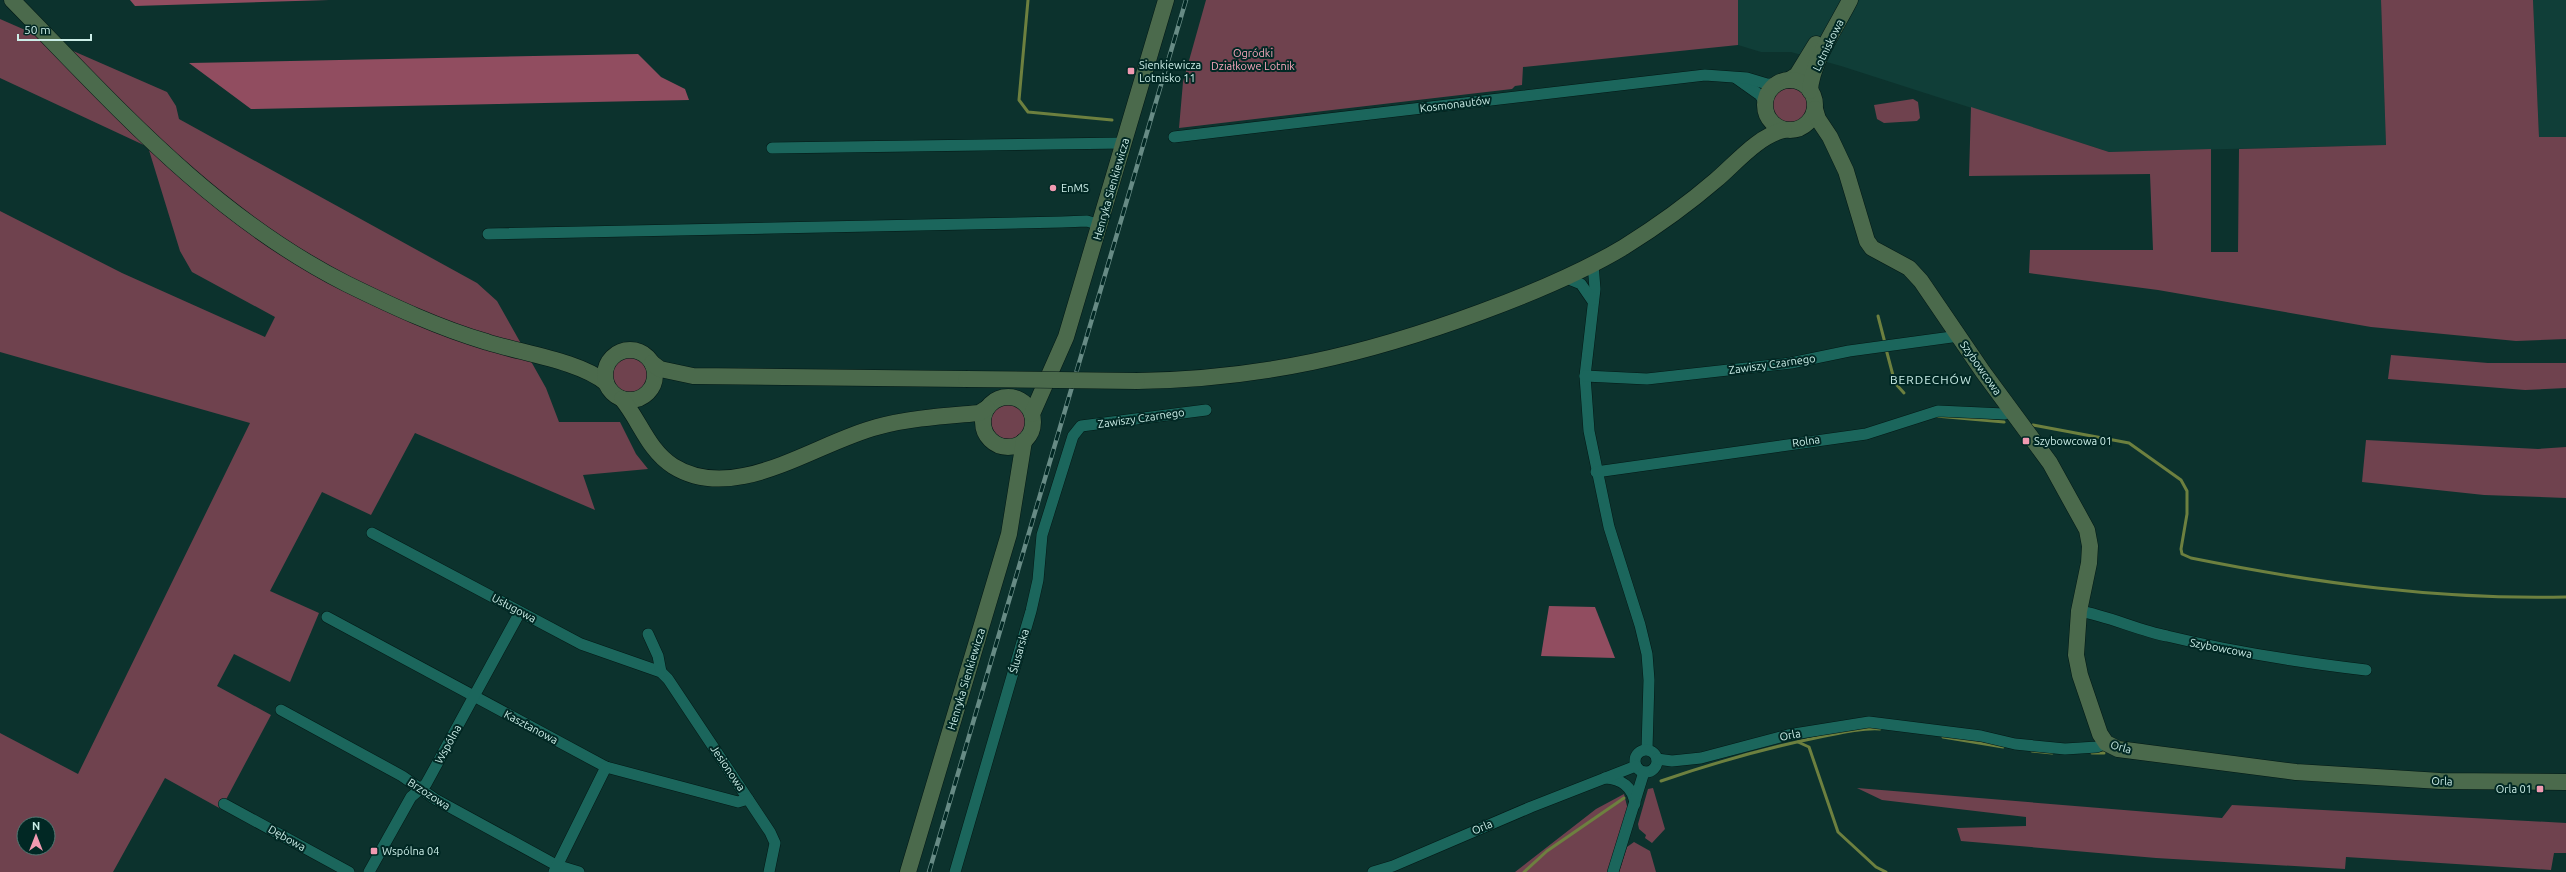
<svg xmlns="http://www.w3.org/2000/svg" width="2566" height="872" font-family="Ubuntu,sans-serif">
<rect width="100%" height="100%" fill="#0c322d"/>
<g fill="#103e38">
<polygon points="1738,0 2381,0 2386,145 2109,152 1841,66 1791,52 1761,52 1738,45"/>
<polygon points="2533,0 2566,0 2566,137 2539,137"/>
</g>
<g fill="#6f424e" fill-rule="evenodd">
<polygon points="1206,0 1738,0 1738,45 1523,67 1522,85 1515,86 1512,89 1179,128 1183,82"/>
<polygon points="2381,0 2533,0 2539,137 2566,137 2566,339 2516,341 2371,327 2158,290 2029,273 2030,250 2153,250 2150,174 1969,176 1971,107 2109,152 2211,149 2211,252 2238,252 2239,149 2386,145"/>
<path d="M0 19 167 92 176 106 179 119 477 283 497 301 546 388 559 422H620L636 454 648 469 583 475 595 510 415 433 371 515 322 492 270 591 319 613 290 682 234 654 217 686 271 715 221 809 165 778 113 872H0V733L78 774 250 423 0 352V211L122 273 265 337 275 317 192 272 180 251 148 147 0 78ZM24 824H48V848H24Z"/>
<circle cx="1790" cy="105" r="18"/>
<polygon points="1913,99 1918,102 1920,118 1917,121 1884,123 1877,119 1874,105"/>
<polygon points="2391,355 2488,363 2566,363 2566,388 2525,390 2388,379"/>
<circle cx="630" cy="375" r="18"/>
<circle cx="1009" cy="421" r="18"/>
<polygon points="2366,440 2538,449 2566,447 2566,498 2484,495 2362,482"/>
<polygon points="1653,788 1665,829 1652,843 1645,838 1646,835 1639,829 1638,824 1648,789"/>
<polygon points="1857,788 2222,818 2232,805 2566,823 2566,853 2554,853 2551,870 2346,857 2345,869 2156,858 1961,841 1957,828 2026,826 2026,817 1882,800"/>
<polygon points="1624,794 1627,806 1630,806 1609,872 1515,872 1596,809"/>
<polygon points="1634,842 1650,851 1656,872 1619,872 1627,847"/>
</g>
<g fill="#914d60">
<polygon points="130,0 329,0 135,6"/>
<polygon points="638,54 661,77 685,89 689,100 251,109 189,63"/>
<polygon points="1549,606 1595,607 1615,658 1541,656"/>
</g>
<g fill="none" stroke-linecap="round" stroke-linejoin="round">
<g stroke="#6d803f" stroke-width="3">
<polyline points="1028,0 1019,100 1028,112 1112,120"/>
<polyline points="1878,316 1885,343"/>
<polyline points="1886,349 1895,383 1904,393"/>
<polyline points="1936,416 2004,422"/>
<path d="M2033 425 2129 443 2181 480 2187 491V514L2181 549 2182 554 2191 558C2315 583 2439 600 2566 597"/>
<polyline points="1943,737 2003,747"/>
<polyline points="1798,742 1809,747 1838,832 1876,867 1886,872"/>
<polyline points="2032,751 2052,753"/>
<polyline points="2092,753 2104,753"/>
<path d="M1661 781C1713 763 1766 748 1820 737 1840 733 1860 728 1880 729"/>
<polyline points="1524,872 1547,851 1624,798"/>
</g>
<g stroke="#031815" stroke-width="12">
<g id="street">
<polyline points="1736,78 1760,95 1765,103"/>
<polyline points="1174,137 1705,75 1747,78 1767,84 1778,84"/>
<polyline points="772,148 1124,143"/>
<polyline points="488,234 1062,222 1087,221 1100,225"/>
<polyline points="1593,264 1595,289 1585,376 1589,431 1609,527 1640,625 1647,654 1649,680 1647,749"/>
<polyline points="1566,278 1581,284 1592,300"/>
<polyline points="1585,376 1647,379 1791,363 1849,351 1959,336"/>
<polyline points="1596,472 1866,434 1938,411 2004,414 2012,411"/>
<polyline points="372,533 581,644 661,672 668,679 770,832 775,843 769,872"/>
<path d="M2079 611C2109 616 2137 630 2167 636 2233 652 2299 662 2366 670"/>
<polyline points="327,617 606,767 738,802 748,799"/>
<polyline points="648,634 658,656 661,672"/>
<polyline points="281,710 402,776 435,799 556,865 579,872"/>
<circle cx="1646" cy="761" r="11"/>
<polyline points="1657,759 1672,761 1701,758 1788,735 1869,722 1981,736 2015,744 2065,749 2097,747 2106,743"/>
<path d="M1605 778C1622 779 1633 787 1635 804"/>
<polyline points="224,804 349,872"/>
<polyline points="369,872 411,797 426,784 520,612"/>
<polyline points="554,872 606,767"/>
<polyline points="955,872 1031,611 1038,580 1042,535 1073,436 1081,426 1089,425 1206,410"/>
<polyline points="1373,872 1393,866 1531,807 1636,766"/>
<polyline points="1613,872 1644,772"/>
</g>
</g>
<g stroke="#031815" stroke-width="17">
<g id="secondary">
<path d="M12 0C116 106 212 216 347 284 392 306 439 328 487 342 521 353 580 361 606 383"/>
<polyline points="1789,80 1797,75 1816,44"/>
<circle cx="1790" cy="105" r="25"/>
<path d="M1810 91C1811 63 1837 26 1850 0"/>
<polyline points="1815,109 1818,119 1830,137 1846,171 1867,241 1872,248 1909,268 1921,281 1983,372 2050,463 2087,530 2090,546 2089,563 2079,611 2076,655 2080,675 2100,734 2106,743 2118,749 2296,772 2440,781 2566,782"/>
<circle cx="630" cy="375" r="25"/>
<polyline points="652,363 660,369 693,376 966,379"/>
<path d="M1137 381C1262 379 1365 355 1481 312 1530 294 1579 274 1624 247 1656 227 1687 205 1716 180 1736 163 1758 136 1784 130"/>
<circle cx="1008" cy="422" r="25"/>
<path d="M622 399C640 421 648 450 673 466 735 505 815 443 877 427 910 418 946 416 979 413L987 408"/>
<polyline points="1032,414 1066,337 1166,0"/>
<polyline points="908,872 1009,534 1024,441"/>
</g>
</g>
<use href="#street" stroke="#1b665c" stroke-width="11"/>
<use href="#secondary" stroke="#4b6a4c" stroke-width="16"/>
<g stroke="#678b85" stroke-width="4.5">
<polyline id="rail" points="929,872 1186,0"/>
</g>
<use href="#rail" stroke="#012824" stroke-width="3" stroke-dasharray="9" stroke-linecap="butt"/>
<g stroke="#031815" stroke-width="17" stroke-linecap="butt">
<polyline id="secondary-bridge" points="966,379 1137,381"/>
</g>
<use href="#secondary-bridge" stroke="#4b6a4c" stroke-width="16"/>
</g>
<g fill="#f19ab1" stroke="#012824" stroke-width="1.5">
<rect x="1127" y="67" width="8" height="8" rx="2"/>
<circle cx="1053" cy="188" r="4"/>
<rect x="2022" y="437" width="8" height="8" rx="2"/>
<rect x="2536" y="785" width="8" height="8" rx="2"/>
<rect x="370" y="847" width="8" height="8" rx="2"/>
</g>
<g text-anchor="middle" stroke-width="4" stroke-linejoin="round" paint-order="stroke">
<g font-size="11" fill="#cceee8" stroke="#012824">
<text transform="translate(1828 45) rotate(-64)" y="4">Lotniskowa</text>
<text transform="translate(1455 104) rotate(-7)" y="4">Kosmonautów</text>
<text transform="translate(1111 189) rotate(-74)" y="4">Henryka Sienkiewicza</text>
<text transform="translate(1772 364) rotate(-8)" y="4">Zawiszy Czarnego</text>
<text transform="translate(1981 368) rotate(55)" y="4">Szybowcowa</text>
<text transform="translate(1141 418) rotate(-8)" y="4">Zawiszy Czarnego</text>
<text transform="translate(1806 441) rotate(-8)" y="4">Rolna</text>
<text transform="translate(514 608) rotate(28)" y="4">Usługowa</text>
<text transform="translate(2221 648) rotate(11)" y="4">Szybowcowa</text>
<text transform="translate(1019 651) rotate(-74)" y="4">Ślusarska</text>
<text transform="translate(966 679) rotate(-73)" y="4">Henryka Sienkiewicza</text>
<text transform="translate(531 727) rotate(28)" y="4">Kasztanowa</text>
<text transform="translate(1790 735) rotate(-12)" y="4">Orla</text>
<text transform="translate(448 744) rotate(-61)" y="4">Wspólna</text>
<text transform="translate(2121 747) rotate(15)" y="4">Orla</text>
<text transform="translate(728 768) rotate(56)" y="4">Jesionowa</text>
<text transform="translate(2442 781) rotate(2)" y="4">Orla</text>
<text transform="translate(429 794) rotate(33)" y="4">Brzozowa</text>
<text transform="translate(1482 827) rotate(-22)" y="4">Orla</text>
<text transform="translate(287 838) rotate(29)" y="4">Dębowa</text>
</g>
<g font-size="11" fill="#f7a6bb" stroke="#012824">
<text x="1253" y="57">Ogródki<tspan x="1253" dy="13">Działkowe Lotnik</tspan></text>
</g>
<g font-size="11" fill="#cceee8" stroke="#012824" text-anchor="start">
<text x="1139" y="69">Sienkiewicza<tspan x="1139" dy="13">Lotnisko 11</tspan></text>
<text x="1061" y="192">EnMS</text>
<text x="2034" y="445">Szybowcowa 01</text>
<text x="2532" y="793" text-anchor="end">Orla 01</text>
<text x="382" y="855">Wspólna 04</text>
</g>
<g font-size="12" letter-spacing="1" fill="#cceee8" stroke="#012824">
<text x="1931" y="384">BERDECHÓW</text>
</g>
</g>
<g transform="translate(36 836)"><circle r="19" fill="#012824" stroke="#527772"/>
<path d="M0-3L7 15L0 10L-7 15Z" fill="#f19ab1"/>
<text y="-6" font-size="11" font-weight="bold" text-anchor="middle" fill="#cceee8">N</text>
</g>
<path d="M18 34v6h73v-6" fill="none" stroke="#cceee8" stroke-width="2"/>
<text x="24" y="34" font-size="12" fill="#cceee8" stroke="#012824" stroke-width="3" paint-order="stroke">50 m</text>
</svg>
